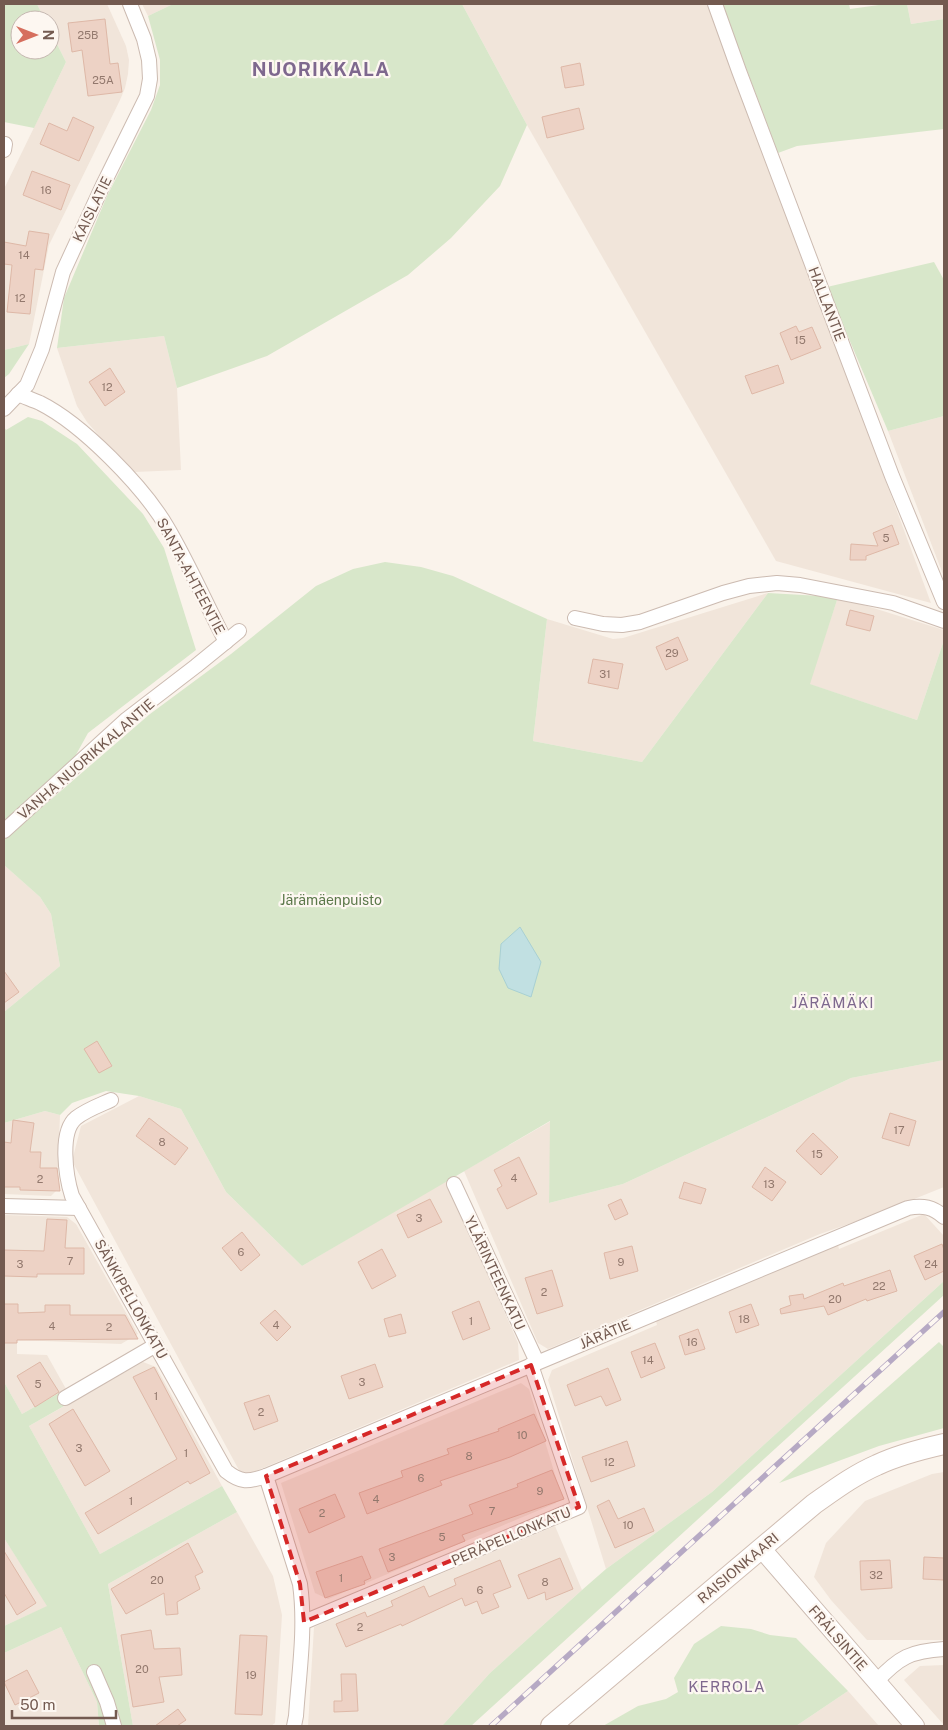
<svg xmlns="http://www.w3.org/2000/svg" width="948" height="1730" font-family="'Public Sans',sans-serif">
<rect width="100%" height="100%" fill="#faf3eb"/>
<g fill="#f1e5da">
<polygon points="37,4 107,4 126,46 129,60 128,74 125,88 120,100 49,245 29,344 4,350 4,189 66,62 50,30 50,20 45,20"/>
<polygon points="142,4 173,4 148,16"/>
<polygon points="462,4 709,4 931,603 776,561 527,125"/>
<polygon points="907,4 944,4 944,19 911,24"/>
<polygon points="164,336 177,388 181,470 135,472 119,458 87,422 77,406 57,348"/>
<polygon points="944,416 944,577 888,431"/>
<polygon points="768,593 642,762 533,741 547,619 613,639 623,638"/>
<polygon points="838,597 944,630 944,640 917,720 809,684"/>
<polygon points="4,865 40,897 51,914 60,966 4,1012"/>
<polygon points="944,1060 944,1187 877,1214 820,1234 548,1349 538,1343 464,1171 551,1121 549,1203 623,1184 851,1078"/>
<polygon points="139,1096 181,1109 226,1192 302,1266 447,1180 518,1343 519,1360 246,1475 240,1472 72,1161 81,1126"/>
<polygon points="45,1111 60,1115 57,1190 51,1196 4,1194 4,1123"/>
<polygon points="924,1214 944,1236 944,1281 712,1492 606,1569 548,1380 552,1370 657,1325 656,1321 838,1245 839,1249"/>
<polygon points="4,1215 67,1217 76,1224 138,1334 121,1344 17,1340 17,1354 47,1355 66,1389 22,1414 4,1382"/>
<polygon points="143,1362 156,1367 222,1486 100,1554 29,1426"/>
<polygon points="521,1383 529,1389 560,1491 556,1503 328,1599 315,1593 281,1483"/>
<polygon points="944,1472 944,1640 867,1640 831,1600 814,1577 826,1543 865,1501 932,1474"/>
<polygon points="237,1512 273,1576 282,1615 275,1723 271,1726 133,1726 108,1584"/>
<polygon points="555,1526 582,1590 490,1673 442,1726 308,1726 314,1627"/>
<polygon points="4,1538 48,1606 4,1626"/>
<polygon points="61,1627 97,1702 99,1726 4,1726 4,1653"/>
<polygon points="944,1665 944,1725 904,1680 920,1666"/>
<polygon points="848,1691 879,1726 796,1726"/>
</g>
<g fill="#d8e7ca">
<polygon points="4,4 37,4 45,20 20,20 20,50 50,50 50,30 66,62 34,128 4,122"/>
<polygon points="173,4 462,4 527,125 500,186 451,238 408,275 267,356 177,388 164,336 57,348 64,298 107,196 151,110 160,85 160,60 148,16"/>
<polygon points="722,4 849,4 850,9 886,4 907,4 911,24 944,19 944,129 797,146 778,153"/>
<polygon points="934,262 944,280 944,416 888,431 827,287"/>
<polygon points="29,344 9,374 4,378 4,350"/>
<polygon points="28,417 42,421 77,444 143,514 164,548 196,650 88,733 62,780 4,826 4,427 6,430"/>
<polygon points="385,562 421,567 453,576 547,619 533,741 642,762 768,593 838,597 810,684 917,720 944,640 944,1060 851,1078 623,1184 549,1203 550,1121 302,1266 226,1192 181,1109 139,1096 106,1091 72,1103 60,1115 45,1111 4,1123 4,1012 60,966 51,914 40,897 4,865 4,840 150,714 231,654 316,586 353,569"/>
<polygon points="944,1281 944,1295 471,1726 442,1726 490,1673 582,1590 606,1569 712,1492"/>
<polygon points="939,1342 944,1347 944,1428 879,1446 779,1483"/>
<polygon points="4,1382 22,1414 66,1389 73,1401 29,1426 100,1554 222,1486 237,1512 108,1584 133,1726 99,1726 97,1702 61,1627 4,1653 4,1626 47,1606 4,1538"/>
<polygon points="721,1626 751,1629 770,1635 796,1638 848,1691 796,1726 603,1726 638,1706 666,1699 678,1692 674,1678 694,1644"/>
</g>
<polygon fill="#c1e0e2" stroke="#a8d0d3" points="520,927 541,962 531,997 508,988 499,969 501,944"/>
<g fill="#edd2c5" stroke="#deb8a7">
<polygon points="105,19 110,64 118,63 122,92 88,96 82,50 72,52 68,23"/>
<polygon points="580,63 584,85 565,88 561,67"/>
<polygon points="579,108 584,129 547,138 542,117"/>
<polygon points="73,117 94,127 79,161 40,144 49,123 67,131"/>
<polygon points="32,171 70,185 61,210 23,195"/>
<polygon points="29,231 49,234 43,270 35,269 30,314 7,312 12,265 4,264 4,242 26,246"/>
<polygon points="796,326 799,332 812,327 821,348 791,360 780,333"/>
<polygon points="778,365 784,383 752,394 745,376"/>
<polygon points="110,368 125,392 105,406 89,382"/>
<polygon points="892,525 899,544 866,556 866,560 850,560 851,544 878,546 873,533"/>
<polygon points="850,610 874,616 870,631 846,625"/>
<polygon points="678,637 688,660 666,670 656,647"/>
<polygon points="593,659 623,664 618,689 588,683"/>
<polygon points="4,971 19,992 4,1003"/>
<polygon points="97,1041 112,1066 99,1073 84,1049"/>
<polygon points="890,1113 916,1121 909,1146 882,1138"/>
<polygon points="149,1118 188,1148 175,1165 136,1136"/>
<polygon points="13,1120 34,1123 30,1152 41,1152 40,1168 57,1168 60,1191 20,1190 20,1187 4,1187 4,1142 11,1143"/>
<polygon points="813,1133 838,1157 821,1175 796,1151"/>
<polygon points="519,1157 537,1194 507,1209 497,1189 502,1186 494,1170"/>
<polygon points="765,1167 786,1182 772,1201 752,1187"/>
<polygon points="684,1182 706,1189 701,1204 679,1198"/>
<polygon points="430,1199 442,1222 408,1238 397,1215"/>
<polygon points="621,1199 628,1214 615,1220 608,1205"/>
<polygon points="47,1219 67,1220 65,1248 84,1248 84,1274 37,1274 37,1277 4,1276 4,1250 44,1251"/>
<polygon points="242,1232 260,1255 241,1271 222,1248"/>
<polygon points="942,1244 944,1250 944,1271 925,1280 914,1256"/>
<polygon points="632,1246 638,1271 610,1279 604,1253"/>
<polygon points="382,1249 396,1276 372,1289 358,1262"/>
<polygon points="552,1270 563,1306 537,1314 525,1278"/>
<polygon points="890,1270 897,1291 867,1301 866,1299 828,1315 824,1306 781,1314 780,1309 791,1305 789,1296 803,1294 804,1299 843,1283 844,1286"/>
<polygon points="479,1301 490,1329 463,1340 452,1312"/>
<polygon points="4,1304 18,1304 18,1313 45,1312 45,1305 70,1305 70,1315 125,1315 138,1339 17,1340 17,1343 4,1343"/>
<polygon points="751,1304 759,1325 736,1333 729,1312"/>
<polygon points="275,1310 291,1327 277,1341 260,1323"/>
<polygon points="401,1314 406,1333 389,1337 384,1319"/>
<polygon points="698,1329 705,1349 685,1355 679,1336"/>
<polygon points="655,1343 665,1368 641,1378 631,1352"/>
<polygon points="40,1362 59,1392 35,1407 17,1376"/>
<polygon points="375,1364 383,1387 349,1399 341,1376"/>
<polygon points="154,1367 210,1473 190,1484 188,1481 98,1534 85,1513 177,1459 133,1377"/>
<polygon points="608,1368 621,1400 606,1406 601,1396 575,1406 567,1385"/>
<polygon points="269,1395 278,1421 254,1430 244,1403"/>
<polygon points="73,1409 110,1471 85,1486 49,1424"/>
<polygon points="534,1414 546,1441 510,1457 440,1481 442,1485 367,1514 359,1493 403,1477 401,1471 449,1454 447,1449 499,1431 498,1429"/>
<polygon points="627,1441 635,1466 591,1482 582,1457"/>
<polygon points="552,1470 564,1499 462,1535 465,1541 388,1572 379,1549 473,1514 469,1505 518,1487 517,1484"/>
<polygon points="335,1494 345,1517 309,1533 299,1509"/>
<polygon points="609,1500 618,1519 644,1508 654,1531 615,1548 597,1506"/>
<polygon points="188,1543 203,1572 195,1576 200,1589 177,1602 178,1614 166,1615 164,1593 126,1614 111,1589"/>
<polygon points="4,1551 36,1603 17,1615 4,1593"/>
<polygon points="362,1556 371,1578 364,1581 365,1584 325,1598 316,1572"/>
<polygon points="924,1557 944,1558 944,1580 923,1579"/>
<polygon points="560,1558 573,1589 546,1600 545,1592 528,1599 518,1575"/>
<polygon points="500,1560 511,1587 493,1594 499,1607 482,1614 477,1601 465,1606 462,1598 402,1626 401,1624 346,1647 336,1624 365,1612 367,1617 393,1606 391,1601 424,1586 429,1597 456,1585 454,1579"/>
<polygon points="890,1560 892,1588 861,1590 860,1561"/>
<polygon points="151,1630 154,1649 180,1648 182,1675 159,1677 164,1702 133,1707 121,1635"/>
<polygon points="240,1635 267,1636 262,1715 235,1714"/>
<polygon points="27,1670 39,1693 15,1705 4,1682"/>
<polygon points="341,1674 356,1674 358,1711 334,1712 334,1701 342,1701"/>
<polygon points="178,1709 186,1720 177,1726 155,1726"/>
</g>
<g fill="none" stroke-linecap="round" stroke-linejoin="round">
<g stroke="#ccbbb1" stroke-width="16">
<g id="minor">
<polyline points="715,4 739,71 892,476 944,602"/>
<polyline points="4,150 5,144"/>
<path d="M18 394C25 397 33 400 40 403 82 424 143 486 167 527 189 564 206 604 226 642"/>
<polyline points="4,409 27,385 42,349 63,272 103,185 147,96 150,79 149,60 144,39 130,4"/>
<polyline points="575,618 603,624 622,625 640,622 723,593 749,586 777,583 800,585 893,603 944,621"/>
<polyline points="4,831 127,719 196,666 239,631"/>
<path d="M111 1100C100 1105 86 1110 76 1118 59 1132 66 1177 72 1196L226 1471C241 1483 248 1482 266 1476L908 1208C923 1205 933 1207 944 1217"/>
<polyline points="454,1184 537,1362"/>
<polyline points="4,1206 79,1208"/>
<polyline points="65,1398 156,1345"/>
<path d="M266 1476 300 1584C306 1628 299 1672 296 1716L294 1726"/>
<polyline points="304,1622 579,1507 531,1365"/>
<polyline points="94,1672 107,1702 114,1726"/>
<path d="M876 1682C899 1657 911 1651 944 1649"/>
</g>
</g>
<g stroke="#ccbbb1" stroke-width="20">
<polyline id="tertiary" points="761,1548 915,1726"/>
</g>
<g stroke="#d0bdb2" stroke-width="22">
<path id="secondary" d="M551 1726 814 1504C834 1490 854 1475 877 1465 898 1455 922 1449 944 1444"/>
</g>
<use href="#minor" stroke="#fff" stroke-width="14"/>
<use href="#tertiary" stroke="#fff" stroke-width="18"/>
<use href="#secondary" stroke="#fff" stroke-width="20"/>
<g stroke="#b6a9c4" stroke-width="5.5">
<polyline id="rail" points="491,1726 944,1312"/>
</g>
<use href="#rail" stroke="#fdf7f1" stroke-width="4" stroke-dasharray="11" stroke-linecap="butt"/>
</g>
<path fill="#d62828" fill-opacity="0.2" stroke="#d62828" stroke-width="4" stroke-dasharray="10 6" stroke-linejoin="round" d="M531 1365 579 1507 304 1622 300 1584 266 1476Z"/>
<g text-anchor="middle" stroke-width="4.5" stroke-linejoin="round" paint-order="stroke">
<g font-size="11" fill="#92786d">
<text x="88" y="39">25B</text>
<text x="103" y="84">25A</text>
<text x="46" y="194">16</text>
<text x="24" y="259">14</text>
<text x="20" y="302">12</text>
<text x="800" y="344">15</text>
<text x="107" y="391">12</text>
<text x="886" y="542">5</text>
<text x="672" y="657">29</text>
<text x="605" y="678">31</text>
<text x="899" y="1134">17</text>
<text x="162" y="1146">8</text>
<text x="817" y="1158">15</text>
<text x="514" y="1182">4</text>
<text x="40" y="1183">2</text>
<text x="769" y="1188">13</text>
<text x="419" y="1222">3</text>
<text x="241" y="1256">6</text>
<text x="70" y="1265">7</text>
<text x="621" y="1266">9</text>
<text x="20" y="1268">3</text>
<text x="931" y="1268">24</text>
<text x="879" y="1290">22</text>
<text x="544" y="1296">2</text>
<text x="835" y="1303">20</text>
<text x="744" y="1323">18</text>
<text x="471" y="1325">1</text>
<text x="276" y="1329">4</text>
<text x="52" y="1330">4</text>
<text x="109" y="1331">2</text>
<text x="692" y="1346">16</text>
<text x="648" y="1364">14</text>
<text x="362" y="1386">3</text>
<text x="38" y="1388">5</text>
<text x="156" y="1400">1</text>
<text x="261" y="1416">2</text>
<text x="522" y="1439">10</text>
<text x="79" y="1452">3</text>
<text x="186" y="1457">1</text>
<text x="469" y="1460">8</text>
<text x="609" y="1466">12</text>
<text x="421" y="1482">6</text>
<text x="540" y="1495">9</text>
<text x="376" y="1503">4</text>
<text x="131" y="1505">1</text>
<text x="492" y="1515">7</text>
<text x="322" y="1517">2</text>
<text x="628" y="1529">10</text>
<text x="442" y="1541">5</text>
<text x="392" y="1561">3</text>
<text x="876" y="1579">32</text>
<text x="341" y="1582">1</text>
<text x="157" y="1584">20</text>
<text x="545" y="1586">8</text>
<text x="480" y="1594">6</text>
<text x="360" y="1631">2</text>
<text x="142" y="1673">20</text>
<text x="251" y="1679">19</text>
</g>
<g font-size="14" fill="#735a50" stroke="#fdf7f1">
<text transform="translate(92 209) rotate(-64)" y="5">KAISLATIE</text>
<text transform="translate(827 304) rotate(69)" y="5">HALLANTIE</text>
<text transform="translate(191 576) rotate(62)" y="5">SANTA-AHTEENTIE</text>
<text transform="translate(86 759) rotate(-41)" y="5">VANHA NUORIKKALANTIE</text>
<text transform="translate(495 1273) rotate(65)" y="5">YLÄRINTEENKATU</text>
<text transform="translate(131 1299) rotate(61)" y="5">SÄNKIPELLONKATU</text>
<text transform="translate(605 1334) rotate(-23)" y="5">JÄRÄTIE</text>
<text transform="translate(511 1536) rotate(-23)" y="5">PERÄPELLONKATU</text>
<text transform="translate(738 1568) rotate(-40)" y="5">RAISIONKAARI</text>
<text transform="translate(838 1638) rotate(49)" y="5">FRÄLSINTIE</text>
</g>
<g font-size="14" fill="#5b784a" stroke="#fdf7f1">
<text x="331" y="905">Järämäenpuisto</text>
</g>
<g font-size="15" letter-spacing="1" fill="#7e688e" stroke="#fdf7f1">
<text x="833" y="1008">JÄRÄMÄKI</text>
<text x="727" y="1692">KERROLA</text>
</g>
<g font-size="19" font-weight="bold" letter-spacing="1" fill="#7e688e" stroke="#fdf7f1">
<text x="321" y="76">NUORIKKALA</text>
</g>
</g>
<rect width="948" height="1730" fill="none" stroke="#735a50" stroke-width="10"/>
<g transform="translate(35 35) rotate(90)"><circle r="24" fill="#fdf7f1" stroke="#c6b8b1"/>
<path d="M0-4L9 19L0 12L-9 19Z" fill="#d66f5e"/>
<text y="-8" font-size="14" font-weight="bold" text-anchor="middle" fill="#735a50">N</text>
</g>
<path d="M12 1710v8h104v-8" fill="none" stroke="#735a50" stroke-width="2.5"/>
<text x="20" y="1710" font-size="15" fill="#735a50" stroke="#fdf7f1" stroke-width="4" paint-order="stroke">50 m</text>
</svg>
